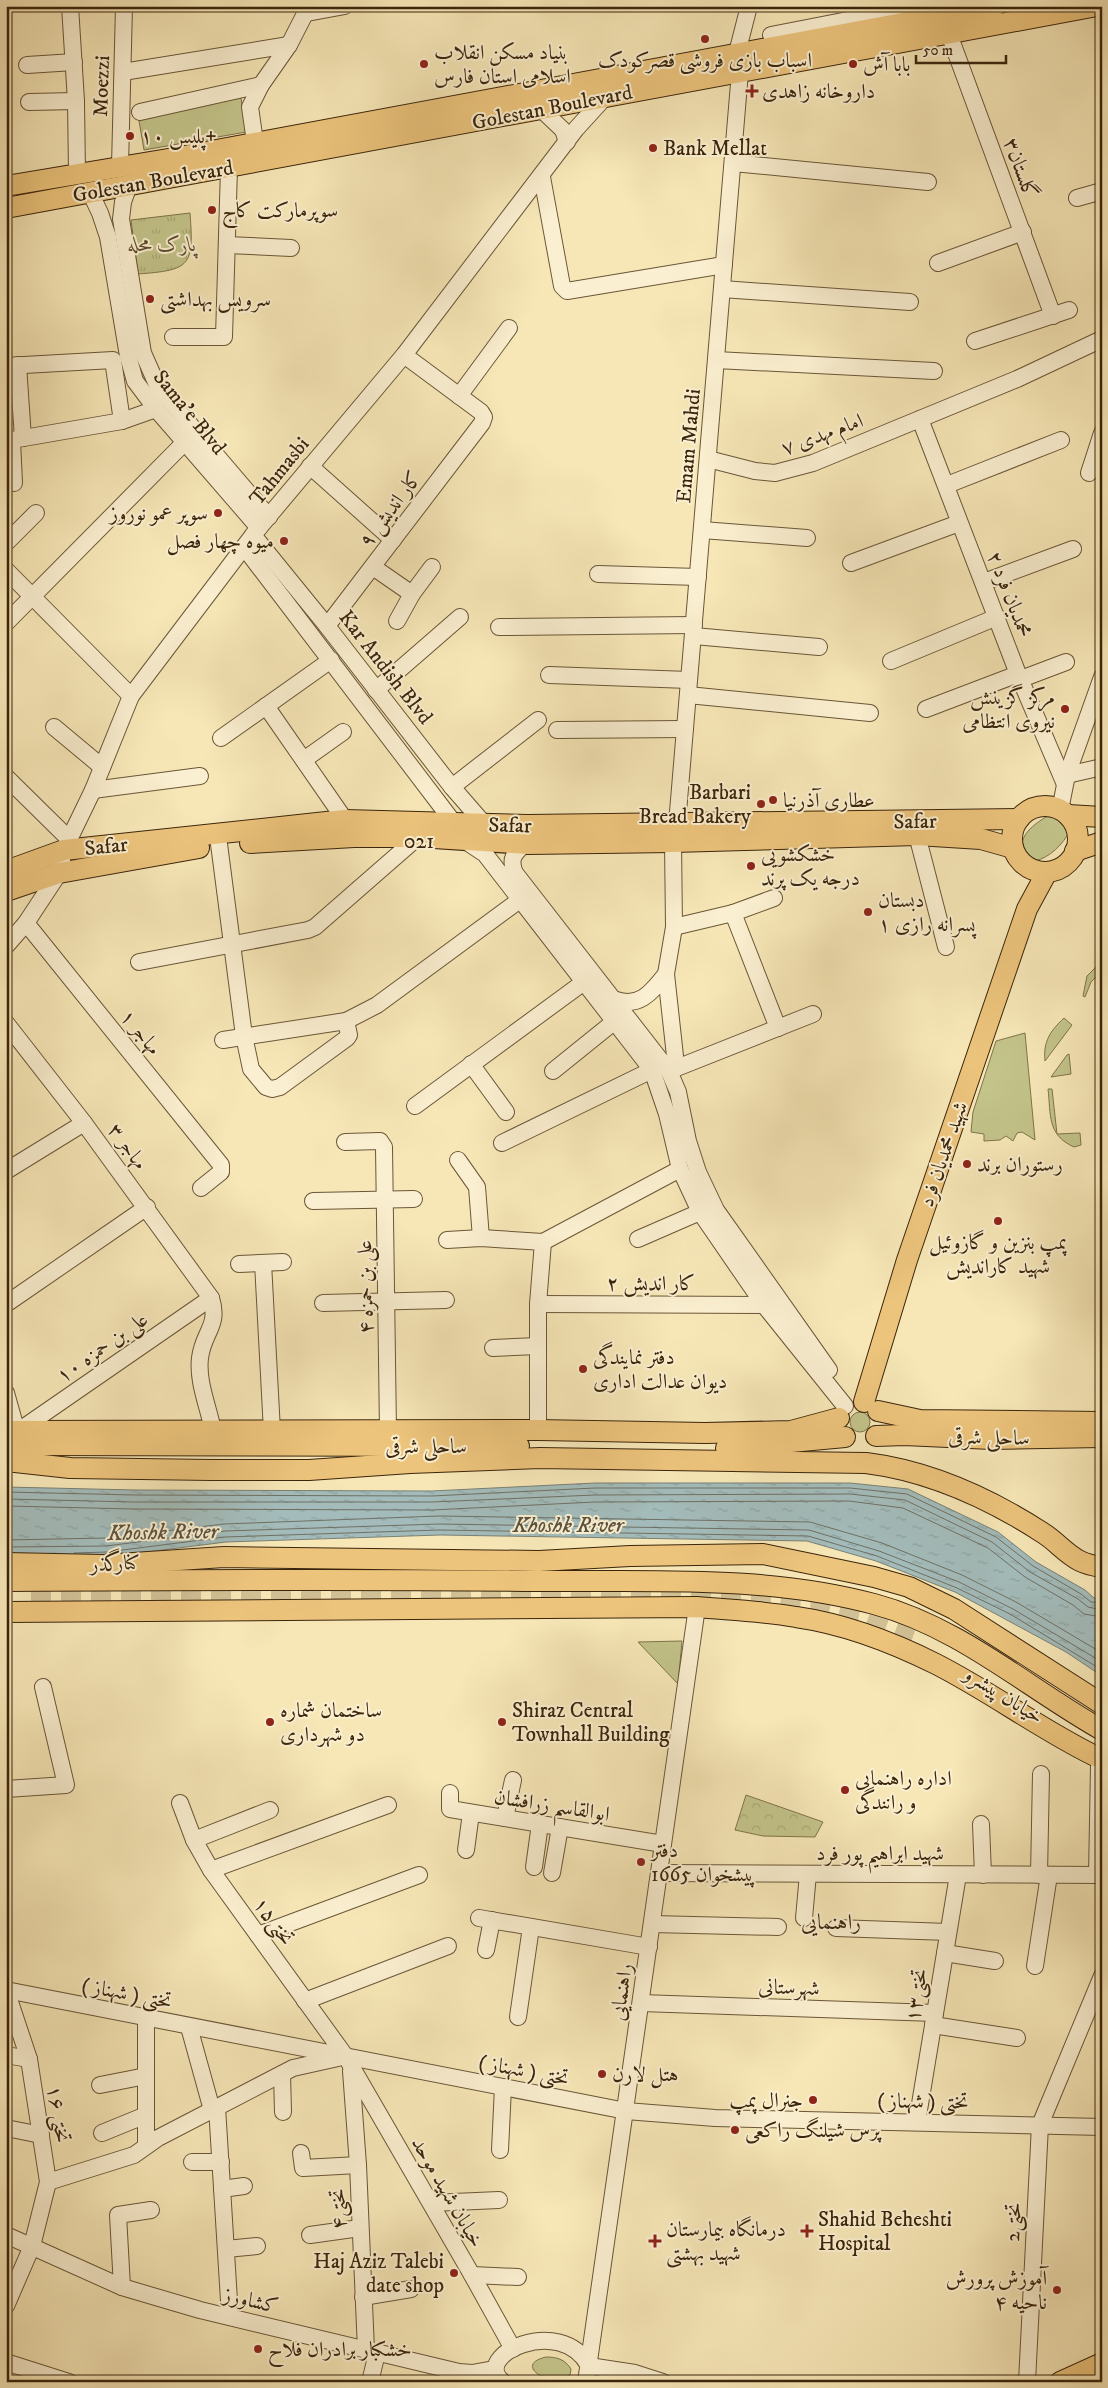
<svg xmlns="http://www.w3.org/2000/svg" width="1108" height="2388" font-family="'IM FELL DW Pica',Amiri,serif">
<defs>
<pattern id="forest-crowns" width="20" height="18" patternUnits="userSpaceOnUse" patternTransform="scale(1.25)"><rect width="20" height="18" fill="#c3c48a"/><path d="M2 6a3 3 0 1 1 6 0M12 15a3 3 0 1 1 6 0" fill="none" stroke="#a8a876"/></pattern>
<pattern id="park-tufts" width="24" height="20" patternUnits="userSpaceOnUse" patternTransform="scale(1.25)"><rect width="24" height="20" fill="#c3c48a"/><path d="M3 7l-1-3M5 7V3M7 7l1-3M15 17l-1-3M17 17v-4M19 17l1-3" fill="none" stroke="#a8a876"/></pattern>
<pattern id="water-ripples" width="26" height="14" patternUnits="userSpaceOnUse" patternTransform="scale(1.25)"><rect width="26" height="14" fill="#a3bcbb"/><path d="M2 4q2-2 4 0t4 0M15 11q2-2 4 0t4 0" fill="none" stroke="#8da1a0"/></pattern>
</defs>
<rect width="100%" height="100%" fill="#f7e7b7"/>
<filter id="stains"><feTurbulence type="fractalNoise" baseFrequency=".004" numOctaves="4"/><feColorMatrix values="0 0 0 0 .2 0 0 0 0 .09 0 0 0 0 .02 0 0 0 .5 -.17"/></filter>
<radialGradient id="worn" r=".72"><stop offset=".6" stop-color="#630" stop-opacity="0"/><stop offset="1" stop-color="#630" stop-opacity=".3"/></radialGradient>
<g fill="#c3c48a" stroke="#7f744b">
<polygon points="241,98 246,132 144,150 138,115"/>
<path d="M1052 814 1064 822 1070 830C1064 844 1049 858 1035 861 1030 857 1022 853 1022 846 1021 832 1041 819 1052 814Z"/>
<polygon points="1102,961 1102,971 1091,982 1085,997 1083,996 1087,976"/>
<path d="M1064 1018 1072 1025 1045 1061C1043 1042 1050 1031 1064 1018Z"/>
<polygon points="1025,1033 1035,1140 1022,1132 1017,1133 1013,1141 1006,1136 1000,1140 984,1141 984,1134 971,1132 973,1112 996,1041"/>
<polygon points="1069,1054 1071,1074 1051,1077 1067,1055"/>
<path d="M1048 1089H1052L1057 1134 1080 1133 1081 1145 1074 1147C1047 1135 1051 1115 1048 1089Z"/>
<circle cx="860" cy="1422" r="10"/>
<polygon points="682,1641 678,1684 638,1642"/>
<path d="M546 2357C556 2357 565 2359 571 2369L570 2375C550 2388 512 2365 546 2357Z"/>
</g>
<polygon fill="url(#forest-crowns)" stroke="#7f744b" points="746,1795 823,1822 815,1837 763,1836 735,1830"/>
<path fill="url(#park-tufts)" stroke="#7f744b" d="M190 213C194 266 191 270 138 274L131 220Z"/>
<polygon fill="url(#water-ripples)" stroke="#798075" points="595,1483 850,1483 908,1489 998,1532 1036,1562 1085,1590 1094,1598 1102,1599 1102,1676 1066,1652 955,1592 876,1561 807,1541 440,1535 226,1542 107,1557 6,1558 6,1487 135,1490 432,1491"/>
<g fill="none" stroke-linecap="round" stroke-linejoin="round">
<g stroke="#6f7064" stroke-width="1">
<polyline points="6,1492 135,1495 432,1496 595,1488 850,1488 907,1494 996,1537 1033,1566 1081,1594 1091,1602 1102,1603"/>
<polyline points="6,1499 134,1502 432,1502 595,1495 850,1494 905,1500 992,1542 1030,1572 1078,1599 1088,1607 1102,1610"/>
<polyline points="6,1506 134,1509 432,1510 595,1502 849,1501 903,1508 988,1548 1025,1577 1073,1605 1084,1614 1102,1617"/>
<polyline points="6,1540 106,1538 224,1524 439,1516 810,1522 882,1543 962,1575 1016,1602 1102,1653"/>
<polyline points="6,1547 106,1546 225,1531 439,1524 809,1530 879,1551 959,1582 1013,1609 1102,1662"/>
<polyline points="74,1553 107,1552 225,1537 439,1530 808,1536 877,1556 957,1588 1010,1614 1102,1670"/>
</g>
<polyline stroke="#d1c095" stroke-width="20" stroke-dasharray="20 10" stroke-linecap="butt" points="31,1594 546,1593 771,1598 813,1602 865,1613 915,1631"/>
<g stroke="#6a5637" stroke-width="18">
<g id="minor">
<polyline points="70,6 76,101 77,174"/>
<polyline points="307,13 345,6"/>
<polyline points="949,34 1053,316"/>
<polyline points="771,35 920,6"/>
<polyline points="737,53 749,6"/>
<polyline points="27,65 74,62"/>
<polyline points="123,72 289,45"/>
<polyline points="29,102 76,101"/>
<polyline points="541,109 563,130 567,142"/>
<polyline points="140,112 261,85"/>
<polyline points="255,142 250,107 261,85 289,45 309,6"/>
<polyline points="733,163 928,182"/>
<polyline points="120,166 124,6"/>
<polyline points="542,177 562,286 567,291 724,265"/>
<polyline points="129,185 123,202 121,219 143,353 158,387 269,517"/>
<polyline points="90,192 100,213 108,237 128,356 135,381 156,409 259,528"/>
<polyline points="1077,198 1102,191"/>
<polyline points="227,245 291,248"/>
<polyline points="938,263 1023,232"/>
<polyline points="722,289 910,302"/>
<polyline points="173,337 224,337 229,168"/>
<polyline points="975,341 1069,310"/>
<polyline points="716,360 934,371"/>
<polyline points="18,365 23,438"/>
<polyline points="6,366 113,360 122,421"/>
<polyline points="459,396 509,328"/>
<polyline points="920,419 1018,674 1064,782"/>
<polyline points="708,459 755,471 775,473 813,463 1017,379 1102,339"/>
<polyline points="310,466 393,540"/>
<polyline points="1089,473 1102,433"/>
<polyline points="14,483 12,440 122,421 156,409"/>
<polyline points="947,485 1061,440"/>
<polyline points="702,530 807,538"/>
<polyline points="253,535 327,626 452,787 485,825"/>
<polyline points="6,543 36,513"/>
<polyline points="244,547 454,823"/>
<polyline points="851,563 959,523"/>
<polyline points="373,567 412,594"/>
<polyline points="6,570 131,696"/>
<polyline points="598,574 698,577"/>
<polyline points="984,582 1073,549"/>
<polyline points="397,621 412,594 432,567"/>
<polyline points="6,623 185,442"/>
<polyline points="327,626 482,423 484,417 481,412 404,355"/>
<polyline points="499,627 694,625"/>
<polyline points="694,636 819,647"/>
<polyline points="891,661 997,617"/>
<polyline points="549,675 689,680"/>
<polyline points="1021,679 1066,662"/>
<polyline points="376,690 460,617"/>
<polyline points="688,695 870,713"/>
<polyline points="266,706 345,820"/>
<polyline points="926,709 1018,674"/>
<polyline points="54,727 102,767"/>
<polyline points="557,730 685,729"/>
<polyline points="221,738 331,660"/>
<polyline points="305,759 343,732"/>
<polyline points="1067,775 1102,767"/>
<polyline points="6,777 70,840"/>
<polyline points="452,787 538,720"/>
<polyline points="93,790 200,776"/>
<polyline points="1060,810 1067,775 1102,677"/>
<polyline points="677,824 740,72"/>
<polyline points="917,835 946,947"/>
<polyline points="467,842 485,854 652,1070 667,1114 680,1169 700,1212 764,1305 845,1406"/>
<polyline points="219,844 244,1036 251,1069 266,1087 272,1089 280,1087 347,1038 349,1035 346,1021"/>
<path d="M525 844C514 853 509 859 515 873L669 1071 678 1092 688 1141 698 1172 716 1210 829 1370"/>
<polyline points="733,913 778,1028"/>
<polyline points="26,923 221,1165 221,1172 201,1188"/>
<polyline points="674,927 733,913 774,898"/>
<polyline points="6,946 26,923 59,873 64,850 93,790 131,696 253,535 404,355 576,129 606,96"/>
<polyline points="139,962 308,930 315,927 418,837"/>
<path d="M613 999C639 1009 651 993 666 974"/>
<path d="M6 1023 84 1123 211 1298C220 1326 203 1332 200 1358 197 1382 209 1408 213 1431"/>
<polyline points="223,1040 346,1021 377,1005 521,899"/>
<polyline points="471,1064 506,1112"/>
<polyline points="553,1071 615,1021"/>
<polyline points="669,1071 675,1056 666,974 674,927 673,842"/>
<polyline points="669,1071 813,1014"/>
<polyline points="415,1106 584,982"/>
<polyline points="345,1142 380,1141 384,1147 388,1431"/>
<polyline points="502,1143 652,1070"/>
<polyline points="458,1160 477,1187 481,1238"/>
<polyline points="6,1171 84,1123"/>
<polyline points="313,1201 414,1199"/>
<polyline points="638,1239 700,1212"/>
<polyline points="447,1240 481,1238 543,1242"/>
<polyline points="543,1242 680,1169"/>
<polyline points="263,1263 272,1431"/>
<polyline points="239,1264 283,1262"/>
<polyline points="323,1303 446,1300"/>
<polyline points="6,1304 147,1207"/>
<polyline points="538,1304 764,1305"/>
<polyline points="493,1348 538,1346"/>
<polyline points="6,1393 17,1432 211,1298"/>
<polyline points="538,1430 538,1304 543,1242"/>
<polyline points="6,1789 66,1785 43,1687"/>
<polyline points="450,1793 450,1809 663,1844"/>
<polyline points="180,1803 194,1840 211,1870 346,2057 472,2275 513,2349"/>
<polyline points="505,1818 513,1780"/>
<polyline points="981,1824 983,1875"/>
<polyline points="194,1840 270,1810"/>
<polyline points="466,1850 471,1813"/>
<polyline points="534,1867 540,1824"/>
<polyline points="211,1870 388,1805"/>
<polyline points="552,1873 560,1827"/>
<polyline points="659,1873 1102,1875"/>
<polyline points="1039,1875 1041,1774"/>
<polyline points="1097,1875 1099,1766"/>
<polyline points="479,1918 649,1947"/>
<polyline points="804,1918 808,1874"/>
<polyline points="652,1924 778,1927"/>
<polyline points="836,1928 948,1932"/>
<polyline points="258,1935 419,1875"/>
<polyline points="486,1950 492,1920"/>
<polyline points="945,1953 995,1961"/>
<polyline points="1035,1966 1049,1875"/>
<polyline points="6,1990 626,2111 715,2118 1102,2127"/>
<polyline points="6,1990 29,2059 48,2182 32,2246 6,2306"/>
<polyline points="305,2001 448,1946"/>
<polyline points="641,2003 935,2013"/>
<polyline points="518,2017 531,1927"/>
<polyline points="146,2018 146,2146"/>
<polyline points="933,2025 1017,2038"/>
<polyline points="189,2027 212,2110"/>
<polyline points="6,2055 29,2059"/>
<polyline points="351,2071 358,2165 366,2350"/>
<polyline points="282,2074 283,2112"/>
<polyline points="100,2085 146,2076"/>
<polyline points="217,2107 230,2317"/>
<polyline points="917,2122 958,1875"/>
<polyline points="6,2128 41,2135"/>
<polyline points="102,2133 146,2115"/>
<polyline points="500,2150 503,2087"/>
<polyline points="301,2153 303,2168 358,2165"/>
<polyline points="192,2162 221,2162"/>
<polyline points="48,2182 134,2155 158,2138 293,2068 338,2058"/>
<polyline points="222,2189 244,2186"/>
<polyline points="431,2203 499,2200"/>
<polyline points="6,2235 122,2287 200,2310 459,2372 472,2373 494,2369"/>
<polyline points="310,2235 360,2228"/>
<polyline points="226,2249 257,2246"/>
<polyline points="472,2275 518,2277"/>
<polyline points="122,2287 118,2215 151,2210"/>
<polyline points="363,2297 411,2289"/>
<polyline points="6,2362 69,2382"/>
<polyline points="589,2366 635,2373 663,2382"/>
<polyline points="370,2382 377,2353"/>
<path d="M503 2382C469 2356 561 2313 589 2366"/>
<polyline points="586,2382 697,1607"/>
<polyline points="1027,2382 1040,2125 1102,1976"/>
</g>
</g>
<g stroke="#3b250c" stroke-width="22">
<g id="major">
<polyline points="6,186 168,159 995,6"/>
<polyline points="6,208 1097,6"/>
<circle cx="1045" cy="839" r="33"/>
<polyline points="1068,815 1102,817"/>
<polyline points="250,843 354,837 418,837 528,844 673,842 917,835 981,839 1013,848"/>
<polyline points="1075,851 1102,842"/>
<polyline points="6,871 64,850 345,820 528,825 1019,819"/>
<polyline points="6,891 59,873 199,848"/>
<polyline points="864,1402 907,1260 1027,909 1047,872"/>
<polyline points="878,1411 920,1420 1102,1422"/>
<polyline points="6,1431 538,1430 705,1433 791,1431 839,1418"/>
<polyline points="876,1436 904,1435 992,1439 1102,1437"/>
<polyline points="6,1445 519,1446"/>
<polyline points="726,1448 845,1437"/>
<path d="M6 1461 70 1468 211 1470H309L410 1463 540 1458 866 1463C930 1471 989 1498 1043 1533 1056 1541 1066 1554 1080 1561 1086 1564 1095 1566 1102 1567"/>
<polyline points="6,1563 103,1565 224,1557 539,1561 630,1556 763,1554 874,1577 909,1587 954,1609 1102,1704"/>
<path d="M6 1581C184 1580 362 1579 540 1581 651 1582 766 1575 874 1604 960 1627 1026 1687 1102 1730"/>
<path d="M6 1612 697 1607C730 1610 763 1611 796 1617 845 1624 892 1642 936 1664 991 1692 1040 1729 1095 1756H1102"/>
<polyline points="1060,2382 1102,2363"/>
</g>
</g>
<use href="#minor" stroke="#faefd0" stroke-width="16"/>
<use href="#major" stroke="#ecc47c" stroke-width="20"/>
</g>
<g fill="#8f2418" stroke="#faefd0" stroke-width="2">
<circle cx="705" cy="39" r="5"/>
<circle cx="424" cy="64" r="5"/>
<circle cx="853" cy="64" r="5"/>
<path d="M749.5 83.5h5v5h5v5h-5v5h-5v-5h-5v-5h5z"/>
<circle cx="130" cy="136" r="5"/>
<circle cx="653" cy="148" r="5"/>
<circle cx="212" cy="210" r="5"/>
<circle cx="150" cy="299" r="5"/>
<circle cx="218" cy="513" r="5"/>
<circle cx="284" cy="541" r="5"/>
<circle cx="1065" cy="709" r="5"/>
<circle cx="773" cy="800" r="5"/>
<circle cx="761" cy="804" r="5"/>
<circle cx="751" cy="866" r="5"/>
<circle cx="868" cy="912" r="5"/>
<circle cx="967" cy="1164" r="5"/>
<circle cx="998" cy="1221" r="5"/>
<circle cx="583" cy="1369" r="5"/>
<circle cx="270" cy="1722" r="5"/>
<circle cx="502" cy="1722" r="5"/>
<circle cx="845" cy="1790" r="5"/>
<circle cx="641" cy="1862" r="5"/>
<circle cx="602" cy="2074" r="5"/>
<circle cx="813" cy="2100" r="5"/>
<circle cx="735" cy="2130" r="5"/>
<path d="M804.5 2223.5h5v5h5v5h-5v5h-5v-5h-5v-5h5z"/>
<path d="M652.5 2233.5h5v5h5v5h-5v5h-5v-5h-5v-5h5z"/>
<circle cx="454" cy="2273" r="5"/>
<circle cx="1057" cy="2290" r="5"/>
<circle cx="258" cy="2349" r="5"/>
</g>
<g text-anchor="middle" stroke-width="4" stroke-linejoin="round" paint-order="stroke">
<g font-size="21" fill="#3b250c" stroke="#faefd0" text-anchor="start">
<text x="434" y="59">بنیاد مسکن انقلاب<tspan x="434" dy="24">اسلامی استان فارس</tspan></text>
<text x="705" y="67" text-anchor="middle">اسباب بازی فروشی قصرکودک</text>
<text x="863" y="71">بابا آش</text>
<text x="762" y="98">داروخانه زاهدی</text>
<text x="140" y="143">پلیس ۱۰+</text>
<text x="663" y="155">Bank Mellat</text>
<text x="222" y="217">سوپرمارکت کاج</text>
<text x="160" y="306">سرویس بهداشتی</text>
<text x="208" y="520" text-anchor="end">سوپر عمو نوروز</text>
<text x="274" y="548" text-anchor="end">میوه چهار فصل</text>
<text x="1055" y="704" text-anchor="end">مرکز گزینش<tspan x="1055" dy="24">نیروی انتظامی</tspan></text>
<text x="751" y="799" text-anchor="end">Barbari<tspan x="751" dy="24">Bread Bakery</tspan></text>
<text x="783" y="807">عطاری آذرنیا</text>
<text x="761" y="861">خشکشویی<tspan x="761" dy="24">درجه یک پرند</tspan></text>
<text x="878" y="907">دبستان<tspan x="878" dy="24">پسرانه رازی ۱</tspan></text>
<text x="977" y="1171">رستوران برند</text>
<text x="998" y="1249" text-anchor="middle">پمپ بنزین و گازوئیل<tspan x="998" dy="24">شهید کاراندیش</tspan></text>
<text x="593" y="1364">دفتر نمایندگی<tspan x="593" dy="24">دیوان عدالت اداری</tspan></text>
<text x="280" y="1717">ساختمان شماره<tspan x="280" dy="24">دو شهرداری</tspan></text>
<text x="512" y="1717">Shiraz Central<tspan x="512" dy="24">Townhall Building</tspan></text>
<text x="855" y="1785">اداره راهنمایی<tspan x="855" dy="24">و رانندگی</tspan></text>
<text x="651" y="1857">دفتر<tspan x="651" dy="24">پیشخوان 1665</tspan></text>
<text x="612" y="2081">هتل لارن</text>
<text x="803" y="2107" text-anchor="end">جنرال پمپ</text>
<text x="745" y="2137">پرس شیلنگ راکعی</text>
<text x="818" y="2226">Shahid Beheshti<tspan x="818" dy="24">Hospital</tspan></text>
<text x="666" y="2236">درمانگاه بیمارستان<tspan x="666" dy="24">شهید بهشتی</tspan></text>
<text x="444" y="2268" text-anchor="end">Haj Aziz Talebi<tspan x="444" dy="24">date shop</tspan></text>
<text x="1047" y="2285" text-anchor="end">آموزش پرورش<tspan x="1047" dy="24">ناحیه ۴</tspan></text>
<text x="268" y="2356">خشکبار برادران فلاح</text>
</g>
<g font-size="21" fill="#3b250c" stroke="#faefd0">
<text transform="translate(101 86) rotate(-88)" y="7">Moezzi</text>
<text transform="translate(552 107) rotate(-11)" y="7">Golestan Boulevard</text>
<text transform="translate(1021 168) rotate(70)" y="7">گلستان۳</text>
<text transform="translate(153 181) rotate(-10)" y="7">Golestan Boulevard</text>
<text transform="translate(190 412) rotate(51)" y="7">Sama'e Blvd</text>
<text transform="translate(822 434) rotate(-20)" y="7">۷ امام مهدی</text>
<text transform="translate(688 446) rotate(-85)" y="7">Emam Mahdi</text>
<text transform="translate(279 471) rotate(-51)" y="7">Tahmasbi</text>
<text transform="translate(390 509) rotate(-53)" y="7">۹ کار اندیش</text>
<text transform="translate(1010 594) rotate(69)" y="7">۲ محمدیان فرد</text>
<text transform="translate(386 667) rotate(52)" y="7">Kar Andish Blvd</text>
<text transform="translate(915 821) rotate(-1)" y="7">Safar</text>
<text transform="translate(510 825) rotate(1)" y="7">Safar</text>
<text transform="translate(106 846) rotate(-6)" y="7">Safar</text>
<text transform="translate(141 1032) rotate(51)" y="7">۱ مهاجر</text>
<text transform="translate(128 1146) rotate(54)" y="7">۳ مهاجر</text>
<text transform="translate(943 1154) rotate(-71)" y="7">شهید محمدیان فرد</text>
<text x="651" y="1290">۲ کار اندیش</text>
<text transform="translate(365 1287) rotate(-91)" y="7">۴ علی بن حمزه</text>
<text transform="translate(102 1347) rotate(-35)" y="7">۱۰ علی بن حمزه</text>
<text transform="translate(989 1437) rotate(1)" y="7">ساحلی شرقی</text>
<text x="426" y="1453">ساحلی شرقی</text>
<text transform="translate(115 1563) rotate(-2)" y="7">کنارگذر</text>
<text transform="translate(1004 1695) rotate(32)" y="7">خیابان پیشرو</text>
<text transform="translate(552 1805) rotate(9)" y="7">ابوالقاسم زرافشان</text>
<text x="880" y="1860">شهید ابراهیم پور فرد</text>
<text transform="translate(274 1921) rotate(54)" y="7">تختی۱۵</text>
<text transform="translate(789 1987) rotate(2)" y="7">شهرستانی</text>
<text transform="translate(621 1992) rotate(-82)" y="7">راهنمایی</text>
<text transform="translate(127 1993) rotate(11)" y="7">تختی ( شهناز )</text>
<text transform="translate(916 1995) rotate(-81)" y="7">تختی۱۳</text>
<text transform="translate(524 2070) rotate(11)" y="7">تختی ( شهناز )</text>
<text transform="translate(923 2101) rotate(1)" y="7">تختی ( شهناز )</text>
<text transform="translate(59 2114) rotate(81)" y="7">تختی ۱۶</text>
<text transform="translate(448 2192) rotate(60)" y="7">خیابان شهید موحد</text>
<text transform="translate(338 2209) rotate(-92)" y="7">تختی۴</text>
<text transform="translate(1013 2222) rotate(-87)" y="7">2تختی</text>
<text transform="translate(251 2300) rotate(13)" y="7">کشاورز</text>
</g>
<g font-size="21" font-style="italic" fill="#5d4d2c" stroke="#faefd0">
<text x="162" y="251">پارک محله</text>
</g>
<g font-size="22" fill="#3b250c" stroke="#faefd0">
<text x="419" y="848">021</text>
<text x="831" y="1929">راهنمایی</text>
</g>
<g font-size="22" font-style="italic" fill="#5a5241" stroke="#faefd0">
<text x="568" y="1532">Khoshk River</text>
<text transform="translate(163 1531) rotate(-1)" y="8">Khoshk River</text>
</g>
</g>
<rect width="1108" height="2388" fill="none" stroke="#f7e7b7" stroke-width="25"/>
<rect x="8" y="8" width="1093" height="2373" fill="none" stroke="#3b250c" stroke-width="2.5"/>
<rect x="12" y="12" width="1083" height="2363" fill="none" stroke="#3b250c"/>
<path d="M916 55v8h90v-8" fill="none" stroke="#3b250c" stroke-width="2.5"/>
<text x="923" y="55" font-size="15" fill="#3b250c" stroke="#faefd0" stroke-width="4" paint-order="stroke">50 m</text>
<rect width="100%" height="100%" filter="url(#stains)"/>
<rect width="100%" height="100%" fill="url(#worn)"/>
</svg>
